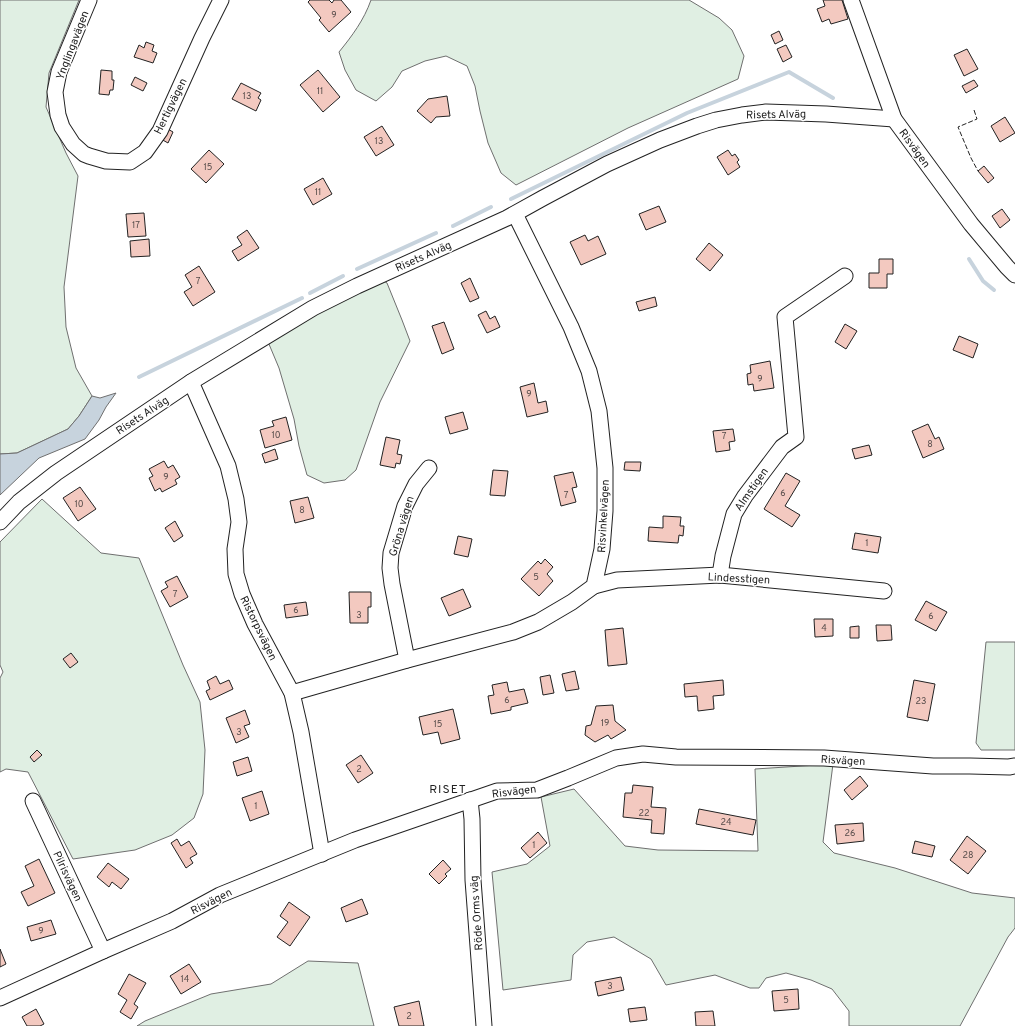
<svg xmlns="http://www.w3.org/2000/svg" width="1015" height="1026" font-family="Overpass,sans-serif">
<rect width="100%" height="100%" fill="#fff"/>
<g fill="#e0efe3" stroke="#6f6f6f">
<polygon points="0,0 79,0 49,73 46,107 66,153 78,176 64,287 66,327 76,368 92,396 79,416 68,429 17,453 0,454"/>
<path d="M371 0H689L719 18 732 30 744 56 738 79 628 128 516 185 501 173 488 143 480 111 475 86 467 66 446 56 425 61 402 71 392 87 376 101 356 90 345 70 339 52C352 36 364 20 371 0Z"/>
<polygon points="384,281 387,283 402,320 410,341 380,402 356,470 345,480 324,483 307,475 299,446 294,419 279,368 266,337"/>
<polygon points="42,499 101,553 139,558 183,665 200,702 205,750 203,794 194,818 172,835 135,850 73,859 28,772 6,769 0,772 0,678 3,672 0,665 0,542"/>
<polygon points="986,642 1015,642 1015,750 981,750 976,743"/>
<polygon points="833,764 823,842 834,853 895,868 972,893 1015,898 1015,928 1008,937 960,1026 849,1026 849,1011 832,989 811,980 786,973 766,978 759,988 750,988 715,975 666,985 651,959 614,937 587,942 573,955 571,980 503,990 492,872 527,864 550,846 541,797 574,789 625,846 658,850 758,851 755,769"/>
<polygon points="308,961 358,963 374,1026 137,1026 145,1021 211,994 271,984"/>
</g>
<polygon fill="#c7d3dd" stroke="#6f6f6f" points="116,393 106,407 99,420 85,439 39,458 0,495 0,454 17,453 68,429 79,416 92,396 100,398"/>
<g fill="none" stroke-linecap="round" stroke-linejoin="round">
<g stroke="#c7d3dd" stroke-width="4">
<polyline points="511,199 687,113 789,72 833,98"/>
<polyline points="453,226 491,207"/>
<polyline points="969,259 983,281 994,290"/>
<polyline points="357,269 436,233"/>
<polyline points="310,293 343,276"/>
<polyline points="139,377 302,298"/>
</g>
</g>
<g fill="#f3c9c0" stroke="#222">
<polygon points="310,0 329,0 332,3 334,0 341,0 351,12 329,32 319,20 321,18 308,2"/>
<polygon points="823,0 842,0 848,19 831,24 829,19 822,22 817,9 825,6"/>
<polygon points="779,31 783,40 775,44 771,35"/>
<polygon points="146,42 154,45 152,51 157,53 153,63 134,57 139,45 144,48"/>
<polygon points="786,45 792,57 783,62 777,49"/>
<polygon points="967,49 978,69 964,76 954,55"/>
<polygon points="101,70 112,71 112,80 114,80 113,90 110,90 109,95 99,94"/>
<polygon points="318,70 340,97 323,112 300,85"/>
<polygon points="135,77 147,83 143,91 131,85"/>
<polygon points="974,80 978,86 966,93 962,86"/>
<polygon points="241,83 261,93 258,98 261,100 256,111 232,99"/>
<polygon points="447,96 450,116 436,117 431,123 417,111 428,99"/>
<polygon points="1005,117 1015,133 1000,142 991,126"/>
<polygon points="382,126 394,145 376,156 364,137"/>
<polygon points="166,128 173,132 168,143 161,139"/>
<polygon points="209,150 224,164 206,183 191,169"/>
<polygon points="728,150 732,156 735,154 739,160 737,162 740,167 728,175 717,157"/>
<polygon points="984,166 994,178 988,183 978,171"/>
<polygon points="323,178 332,194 313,205 304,189"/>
<polygon points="659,206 666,222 646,230 639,214"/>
<polygon points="1002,209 1010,220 1000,228 992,216"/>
<polygon points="144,213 146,236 128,237 126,214"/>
<polygon points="247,230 259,248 238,261 232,251 242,245 237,237"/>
<polygon points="585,235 588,241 598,236 606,254 581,265 570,242"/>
<polygon points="149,239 150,256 131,257 130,241"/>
<polygon points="709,243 723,255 710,271 696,259"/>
<polygon points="879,259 893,259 893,274 887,274 887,288 869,288 869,273 879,273"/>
<polygon points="199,266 215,292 193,306 184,292 192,287 185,275"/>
<polygon points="470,278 479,298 470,302 461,283"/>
<polygon points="655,297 657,306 639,311 636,302"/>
<polygon points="486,311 490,319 495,316 500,327 487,333 478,315"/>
<polygon points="444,322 454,349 442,354 432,326"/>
<polygon points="845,324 857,331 846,349 835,342"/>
<polygon points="959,336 978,344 973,358 953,350"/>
<polygon points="770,361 774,388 754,391 753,384 748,385 747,374 751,373 750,365"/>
<polygon points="534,383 538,403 546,401 548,412 527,417 520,387"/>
<polygon points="463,412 468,429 450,434 445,417"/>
<polygon points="286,417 292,440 265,448 260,430 274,426 272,421"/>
<polygon points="928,424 935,439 939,437 944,449 923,458 912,431"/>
<polygon points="733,429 735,441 729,442 730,450 716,452 713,431"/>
<polygon points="386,437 400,440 397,454 402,455 400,464 396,463 395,468 380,465"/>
<polygon points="869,445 872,455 855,459 852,449"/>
<polygon points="275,449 278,459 265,463 262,454"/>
<polygon points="164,461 168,468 173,465 180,477 175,480 177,484 162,492 160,488 155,491 149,478 153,476 149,469"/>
<polygon points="625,462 641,462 640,471 624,470"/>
<polygon points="493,470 508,471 505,496 490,495"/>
<polygon points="573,472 577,487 572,488 576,502 561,506 554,476"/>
<polygon points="786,473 800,481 785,506 800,515 792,527 764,509"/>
<polygon points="80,487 96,509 78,521 63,498"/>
<polygon points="308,497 314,518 295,523 290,501"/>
<polygon points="663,516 681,517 680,526 684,526 683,536 679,535 678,543 648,541 649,527 663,528"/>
<polygon points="175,521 183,536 174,542 165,528"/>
<polygon points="855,533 881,537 878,553 852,549"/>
<polygon points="458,536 472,539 468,557 454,554"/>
<polygon points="545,559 553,567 547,574 553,581 539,596 521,579 538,561 541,564"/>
<polygon points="177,576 188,597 170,607 161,591 168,587 165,582"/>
<polygon points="463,589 471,607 449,616 441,598"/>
<polygon points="349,592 371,592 371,607 368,607 368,623 350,623"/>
<polygon points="926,601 947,612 936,631 915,620"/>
<polygon points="306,602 308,615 286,618 284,605"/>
<polygon points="814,619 833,619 833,636 815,637"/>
<polygon points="876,625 891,625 892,640 877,641"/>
<polygon points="859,626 859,638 850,638 850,627"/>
<polygon points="623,628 627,664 608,666 605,630"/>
<polygon points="71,653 78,662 70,668 63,659"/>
<polygon points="575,671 579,689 566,691 562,674"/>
<polygon points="550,675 554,693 543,695 540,677"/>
<polygon points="216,676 220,684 229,680 233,689 210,700 206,691 210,689 207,681"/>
<polygon points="723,680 724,695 713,696 714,709 698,711 697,696 685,697 684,684"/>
<polygon points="914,680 935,684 928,721 907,717"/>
<polygon points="507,682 509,692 524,689 528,703 511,707 511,710 491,714 488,696 494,695 492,685"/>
<polygon points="613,705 615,721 626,730 611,739 608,735 595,742 585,735 586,726 591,725 596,706"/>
<polygon points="453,709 460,739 441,744 438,732 423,735 419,717"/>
<polygon points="245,710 250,724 244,726 249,737 236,743 226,718"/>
<polygon points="37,750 42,755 34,762 30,757"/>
<polygon points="361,755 373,773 358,783 346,765"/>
<polygon points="248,757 252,771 237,776 233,762"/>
<polygon points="860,776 868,786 852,800 844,790"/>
<polygon points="633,785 653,787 651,807 666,808 664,834 651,833 652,820 623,817 625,793 632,793"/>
<polygon points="262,791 269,814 250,821 242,798"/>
<polygon points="699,809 756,820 753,835 696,824"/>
<polygon points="863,823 864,841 837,844 835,825"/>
<polygon points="538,832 547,843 530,858 521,848"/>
<polygon points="967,836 986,851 968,874 950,860"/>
<polygon points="177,839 181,846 189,841 197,854 190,858 193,863 186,868 171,843"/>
<polygon points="915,841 935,846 932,857 912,853"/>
<polygon points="39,859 55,893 28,906 21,892 34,886 25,866"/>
<polygon points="443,860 451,869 445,874 447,876 439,884 429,874"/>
<polygon points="108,863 129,879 121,889 112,882 109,887 97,877"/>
<polygon points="362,899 368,914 346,922 341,908"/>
<polygon points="289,902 310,917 290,946 277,937 288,922 280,916"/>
<polygon points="51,920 56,934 31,941 27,927"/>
<polygon points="0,949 6,964 0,967"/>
<polygon points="189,964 201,982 181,994 170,976"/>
<polygon points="129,974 146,983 134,1004 138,1007 131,1019 120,1012 127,1000 118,994"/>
<polygon points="621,977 624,990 598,996 595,982"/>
<polygon points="798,989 799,1009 774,1011 772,991"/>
<polygon points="419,1001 424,1026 399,1026 394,1007"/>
<polygon points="645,1007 647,1020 630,1022 628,1009"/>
<polygon points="36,1009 44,1024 40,1026 27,1026 22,1017"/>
<polygon points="713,1011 715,1026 696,1026 695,1012"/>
</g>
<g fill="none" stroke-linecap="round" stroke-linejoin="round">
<g stroke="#222" stroke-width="17">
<g id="minor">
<polyline points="89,0 59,72 55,92 58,115 62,127 73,144 84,154 89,156 106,161 130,162 145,152 160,131 202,38 221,0"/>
<polyline points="851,0 894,119 971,224 1007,267 1015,275"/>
<polyline points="191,382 228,466 236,499 239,522 235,549 236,574 242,594 255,624 292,693 301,732 322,854"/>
<polyline points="0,522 19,502 56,473 191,382 313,308 357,286 507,218 543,198 607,164 660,140 697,126 716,120 742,115 766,112 826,114 894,119"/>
<polyline points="720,575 723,556 734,514 745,496 782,447 796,437 785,317 845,276"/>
<polyline points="594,586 617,580 720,575 884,591"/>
<polyline points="407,660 392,584 390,568 391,553 405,506 416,484 429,468"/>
<polyline points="292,693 407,660 513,632 538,622 572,602 594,586 602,549 605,511 605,468 599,411 589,371 571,327 515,214"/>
<polyline points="470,800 472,819 473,880 484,1026"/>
<polyline points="33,801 103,951"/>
<polyline points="0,998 103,951 172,921 220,895 355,840 497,791 537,790 568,778 616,758 643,754 676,757 824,758 933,766 970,766 1009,767 1015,766"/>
</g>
</g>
<use href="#minor" stroke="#fff" stroke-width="15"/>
<polyline stroke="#222" stroke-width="1" stroke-dasharray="5 2" stroke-linecap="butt" points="974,110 977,119 958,127 971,158 978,171"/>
</g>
<g text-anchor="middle" stroke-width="3" stroke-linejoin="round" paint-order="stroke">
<g font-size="9" fill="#564c4a">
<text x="334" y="18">9</text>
<text x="320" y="94">11</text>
<text x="247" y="99">13</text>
<text x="379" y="144">13</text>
<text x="208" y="170">15</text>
<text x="318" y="195">11</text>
<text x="136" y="228">17</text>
<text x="198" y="284">7</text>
<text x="760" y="382">9</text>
<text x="529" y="397">9</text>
<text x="276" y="438">10</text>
<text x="724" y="439">7</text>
<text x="930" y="447">8</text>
<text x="166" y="480">9</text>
<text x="783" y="496">6</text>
<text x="566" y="498">7</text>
<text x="79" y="507">10</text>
<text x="302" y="513">8</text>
<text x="867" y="546">1</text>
<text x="536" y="580">5</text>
<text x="175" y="597">7</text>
<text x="296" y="613">6</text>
<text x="359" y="618">3</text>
<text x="931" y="619">6</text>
<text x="824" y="631">4</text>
<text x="507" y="703">6</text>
<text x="921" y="704">23</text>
<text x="605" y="726">19</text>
<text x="438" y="727">15</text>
<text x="239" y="735">3</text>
<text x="359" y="772">2</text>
<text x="256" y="809">1</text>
<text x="644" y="816">22</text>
<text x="726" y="825">24</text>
<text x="850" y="836">26</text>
<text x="534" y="848">1</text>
<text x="968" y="858">28</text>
<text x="41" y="934">9</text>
<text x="185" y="982">14</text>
<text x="610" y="989">3</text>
<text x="786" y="1003">5</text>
<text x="409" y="1019">2</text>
</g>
<g font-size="11" fill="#222" stroke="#fff">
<text transform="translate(72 45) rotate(-69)" y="4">Ynglingavägen</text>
<text transform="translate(170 106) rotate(-64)" y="4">Hertigvägen</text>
<text transform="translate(776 114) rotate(-1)" y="4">Risets Alväg</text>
<text transform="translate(915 148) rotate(54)" y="4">Risvägen</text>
<text transform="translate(423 256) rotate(-24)" y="4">Risets Alväg</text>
<text transform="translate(142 415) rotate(-33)" y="4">Risets Alväg</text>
<text transform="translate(751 489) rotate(-55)" y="4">Almstigen</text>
<text transform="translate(603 516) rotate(-87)" y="4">Risvinkelvägen</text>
<text transform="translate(401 526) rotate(-73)" y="4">Gröna vägen</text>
<text transform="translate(739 578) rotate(3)" y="4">Lindesstigen</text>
<text transform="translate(259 628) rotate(64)" y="4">Ristorpsvägen</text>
<text transform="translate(843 760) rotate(3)" y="4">Risvägen</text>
<text transform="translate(514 791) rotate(-7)" y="4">Risvägen</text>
<text transform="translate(68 876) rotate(65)" y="4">Pilrisvägen</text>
<text transform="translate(211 901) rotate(-27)" y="4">Risvägen</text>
<text transform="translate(476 913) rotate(-94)" y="4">Röde Orms väg</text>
</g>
<g font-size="12" letter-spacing="1" fill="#222" stroke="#fff">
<text x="448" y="793">RISET</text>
</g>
</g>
</svg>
